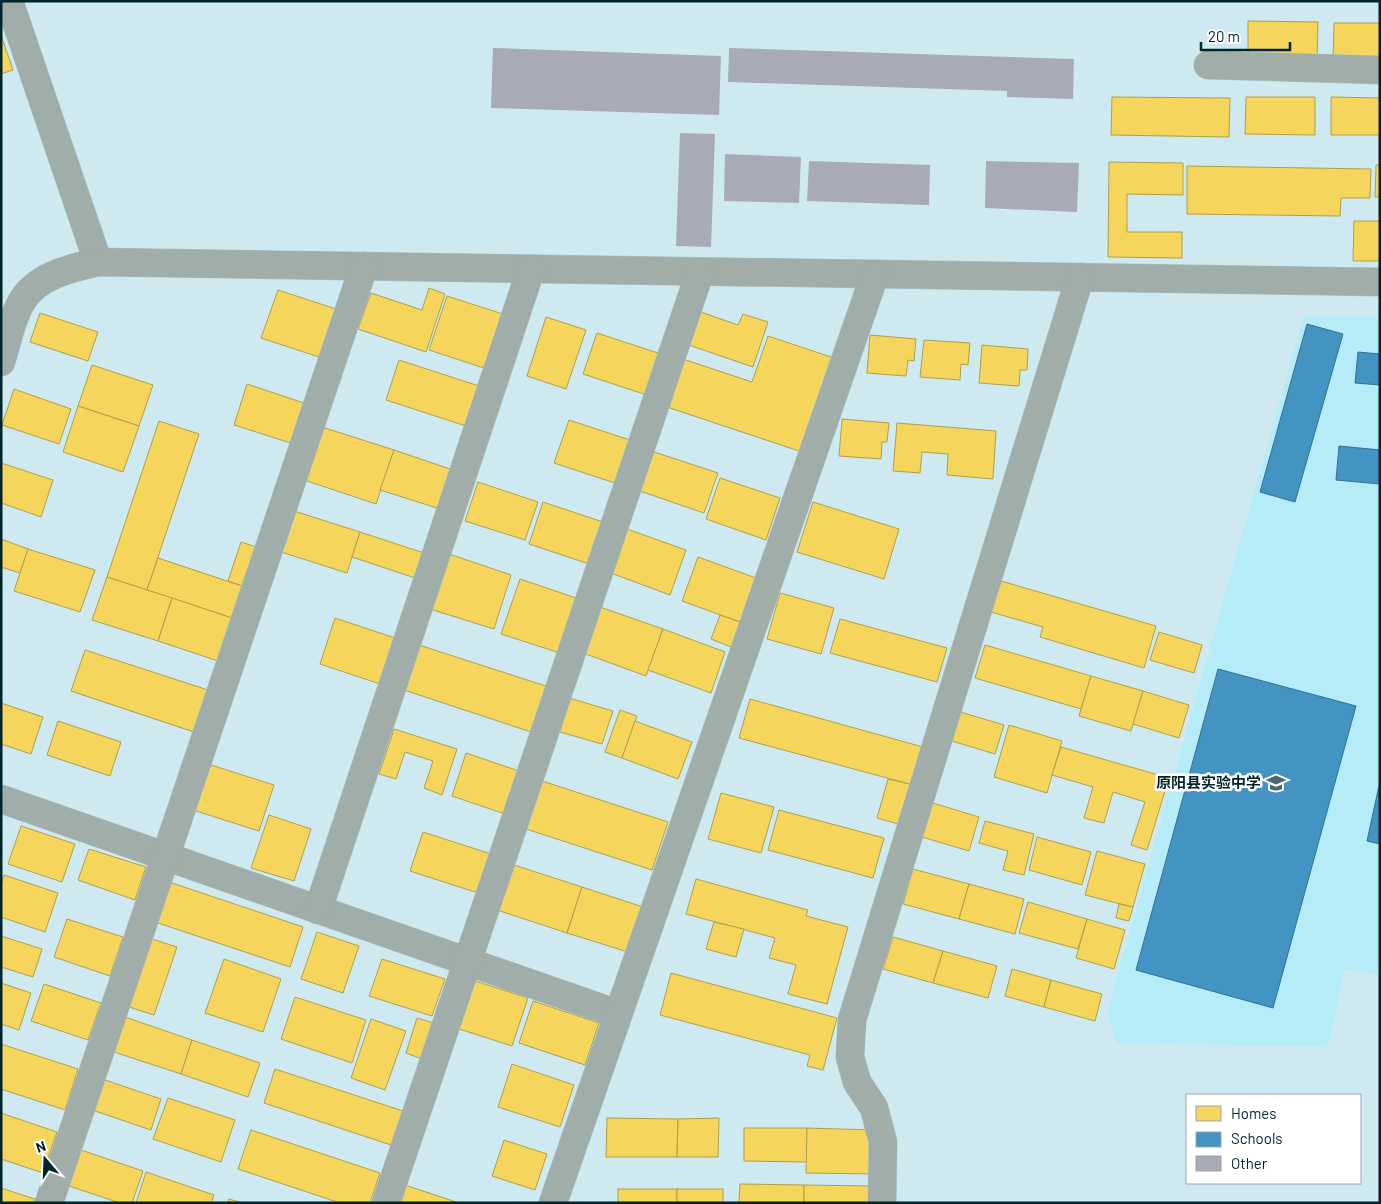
<svg xmlns="http://www.w3.org/2000/svg" width="1381" height="1204" font-family="Barlow,'Noto Sans SC',sans-serif">
<rect width="100%" height="100%" fill="#ceeaf0"/>
<polygon fill="#b6ecf8" points="1304,316 1380,316 1380,976 1345,969 1328,1047 1117,1043 1107,1011"/>
<g fill="#f6d55c" stroke="#aca04d">
<polygon points="1248,21 1318,22 1317,59 1248,59"/>
<polygon points="1334,23 1380,23 1380,60 1333,60"/>
<polygon points="1,35 13,70 1,74"/>
<polygon points="1112,97 1230,98 1229,137 1111,135"/>
<polygon points="1246,97 1315,97 1315,135 1245,134"/>
<polygon points="1331,97 1380,98 1380,135 1331,135"/>
<polygon points="1109,162 1183,163 1183,195 1127,194 1127,232 1182,232 1182,258 1108,257"/>
<polygon points="1376,165 1380,165 1380,197 1375,197"/>
<polygon points="1187,166 1371,169 1370,198 1341,198 1340,216 1187,214"/>
<polygon points="1354,221 1380,221 1380,261 1353,261"/>
<polygon points="429,288 445,294 426,352 358,329 371,293 422,310"/>
<polygon points="278,290 339,310 322,358 261,338"/>
<polygon points="447,296 512,317 493,371 429,350"/>
<polygon points="695,310 738,325 743,314 768,322 753,367 683,343"/>
<polygon points="40,313 98,332 88,361 30,342"/>
<polygon points="546,317 586,330 566,389 527,376"/>
<polygon points="597,333 664,355 650,396 583,374"/>
<polygon points="870,335 916,339 914,361 908,360 906,376 867,373"/>
<polygon points="768,336 834,358 802,452 664,406 680,358 752,382"/>
<polygon points="924,340 970,343 968,365 961,364 960,380 920,377"/>
<polygon points="982,345 1028,349 1027,370 1020,370 1019,386 979,383"/>
<polygon points="399,360 479,386 466,426 386,400"/>
<polygon points="92,365 153,385 139,426 78,406"/>
<polygon points="247,384 307,404 294,444 234,425"/>
<polygon points="14,389 71,409 59,444 2,425"/>
<polygon points="78,406 139,426 123,472 63,452"/>
<polygon points="842,419 889,423 887,442 882,442 881,459 839,456"/>
<polygon points="569,420 630,440 615,483 554,463"/>
<polygon points="159,421 199,434 147,590 107,577"/>
<polygon points="897,423 996,431 993,479 947,475 948,454 922,452 920,473 893,471"/>
<polygon points="322,427 394,450 376,504 304,480"/>
<polygon points="394,450 453,470 440,509 380,490"/>
<polygon points="648,450 718,473 704,513 634,489"/>
<polygon points="1,463 53,480 41,517 1,503"/>
<polygon points="720,478 780,498 766,540 706,519"/>
<polygon points="478,482 538,502 525,540 465,521"/>
<polygon points="543,502 603,522 589,564 529,544"/>
<polygon points="813,502 899,529 884,579 797,552"/>
<polygon points="294,511 360,532 347,573 281,552"/>
<polygon points="624,528 686,550 670,595 608,572"/>
<polygon points="360,532 424,553 415,578 352,557"/>
<polygon points="1,539 28,549 20,573 1,567"/>
<polygon points="241,542 259,548 245,587 228,581"/>
<polygon points="28,549 95,570 80,612 14,591"/>
<polygon points="449,554 511,575 494,629 430,609"/>
<polygon points="698,557 756,578 740,622 682,601"/>
<polygon points="158,558 245,587 235,619 147,590"/>
<polygon points="107,577 172,598 158,641 92,620"/>
<polygon points="520,579 579,599 560,653 501,634"/>
<polygon points="1001,581 1156,626 1144,668 1040,637 1043,627 991,612"/>
<polygon points="780,593 834,608 821,654 767,639"/>
<polygon points="172,598 232,618 218,661 158,641"/>
<polygon points="600,607 663,629 646,676 583,653"/>
<polygon points="720,615 740,622 731,647 711,639"/>
<polygon points="335,618 395,638 380,684 320,664"/>
<polygon points="840,619 947,648 937,682 830,653"/>
<polygon points="663,629 725,652 711,693 648,670"/>
<polygon points="1159,632 1202,645 1194,673 1150,660"/>
<polygon points="419,645 552,688 537,734 404,690"/>
<polygon points="985,645 1091,676 1081,709 975,678"/>
<polygon points="85,650 211,691 197,733 71,691"/>
<polygon points="1091,676 1143,691 1131,731 1079,716"/>
<polygon points="1143,691 1189,705 1179,738 1133,724"/>
<polygon points="569,698 613,711 602,744 560,732"/>
<polygon points="750,699 923,747 913,785 739,738"/>
<polygon points="1,703 43,717 31,754 1,744"/>
<polygon points="620,710 637,716 622,758 605,752"/>
<polygon points="960,712 1004,725 995,754 952,741"/>
<polygon points="58,721 121,742 110,776 47,755"/>
<polygon points="635,721 692,742 678,779 622,758"/>
<polygon points="1009,725 1062,741 1047,793 994,777"/>
<polygon points="394,729 457,749 442,795 424,788 433,761 405,752 396,779 379,774"/>
<polygon points="1061,747 1169,778 1147,850 1131,845 1145,802 1113,792 1104,823 1084,818 1093,787 1052,775"/>
<polygon points="466,753 519,771 505,814 452,796"/>
<polygon points="208,764 274,785 259,831 193,810"/>
<polygon points="533,778 668,822 652,870 517,826"/>
<polygon points="888,779 913,785 902,825 877,818"/>
<polygon points="721,793 774,807 761,853 708,839"/>
<polygon points="933,803 979,817 969,851 922,837"/>
<polygon points="779,810 884,838 873,878 768,850"/>
<polygon points="269,815 311,829 294,881 251,868"/>
<polygon points="985,821 1034,834 1024,875 1003,870 1008,851 979,843"/>
<polygon points="21,826 75,844 62,882 8,864"/>
<polygon points="423,832 491,854 478,893 410,871"/>
<polygon points="1037,837 1091,852 1082,885 1029,870"/>
<polygon points="89,849 146,867 135,900 78,880"/>
<polygon points="1097,851 1145,864 1133,907 1085,895"/>
<polygon points="511,864 582,887 567,933 497,910"/>
<polygon points="913,869 969,884 959,919 903,904"/>
<polygon points="4,875 58,893 45,932 1,917 1,885"/>
<polygon points="696,879 808,910 806,916 848,927 827,1004 788,994 796,965 769,958 775,938 686,914"/>
<polygon points="169,882 303,927 290,967 155,922"/>
<polygon points="969,884 1024,899 1015,934 959,919"/>
<polygon points="582,887 643,907 628,952 567,933"/>
<polygon points="1028,902 1087,919 1078,949 1019,933"/>
<polygon points="1119,904 1133,907 1129,921 1116,918"/>
<polygon points="67,919 123,937 110,976 54,957"/>
<polygon points="1087,919 1125,930 1114,969 1076,958"/>
<polygon points="714,922 744,929 736,957 706,949"/>
<polygon points="317,932 359,946 343,993 301,979"/>
<polygon points="1,936 42,949 33,977 1,967"/>
<polygon points="893,937 943,951 933,983 883,969"/>
<polygon points="152,939 177,947 154,1015 129,1007"/>
<polygon points="943,951 997,966 988,998 933,983"/>
<polygon points="224,959 281,979 263,1032 205,1013"/>
<polygon points="382,959 445,979 432,1016 369,996"/>
<polygon points="1012,969 1051,980 1044,1007 1005,996"/>
<polygon points="671,973 837,1018 823,1070 807,1066 810,1055 660,1015"/>
<polygon points="469,979 528,998 512,1046 453,1027"/>
<polygon points="1051,980 1102,994 1095,1021 1044,1007"/>
<polygon points="1,983 31,993 19,1030 1,1024"/>
<polygon points="44,984 101,1003 88,1040 31,1021"/>
<polygon points="295,997 366,1020 352,1063 281,1039"/>
<polygon points="533,1001 599,1023 585,1065 519,1043"/>
<polygon points="122,1016 192,1040 181,1074 111,1051"/>
<polygon points="417,1018 434,1023 422,1059 406,1053"/>
<polygon points="371,1019 406,1031 385,1090 351,1078"/>
<polygon points="192,1040 260,1063 248,1097 181,1074"/>
<polygon points="1,1044 78,1069 65,1110 1,1089"/>
<polygon points="512,1064 574,1085 560,1127 498,1107"/>
<polygon points="275,1069 403,1111 391,1145 264,1103"/>
<polygon points="102,1079 161,1099 151,1130 92,1110"/>
<polygon points="168,1098 235,1120 221,1162 153,1139"/>
<polygon points="1,1113 57,1132 43,1173 1,1159"/>
<polygon points="607,1118 678,1119 677,1157 606,1157"/>
<polygon points="719,1118 718,1157 677,1157 678,1119"/>
<polygon points="744,1128 807,1128 807,1162 744,1161"/>
<polygon points="807,1128 874,1130 874,1174 806,1173"/>
<polygon points="251,1130 380,1173 370,1203 340,1203 238,1169"/>
<polygon points="504,1140 547,1154 535,1190 492,1176"/>
<polygon points="78,1149 143,1171 132,1203 120,1203 66,1185"/>
<polygon points="146,1172 214,1195 211,1203 136,1203"/>
<polygon points="402,1184 459,1203 396,1203"/>
<polygon points="740,1184 804,1185 804,1203 739,1203"/>
<polygon points="804,1185 871,1186 870,1203 804,1203"/>
<polygon points="1,1188 35,1199 34,1203 1,1203"/>
<rect x="618" y="1189" width="59" height="14"/>
<rect x="677" y="1189" width="46" height="14"/>
<polygon points="229,1199 242,1203 228,1203"/>
</g>
<g fill="#4393c3" stroke="#2f7295">
<polygon points="1307,324 1343,334 1295,502 1260,492"/>
<polygon points="1358,352 1380,354 1380,385 1355,383"/>
<polygon points="1339,446 1380,450 1380,484 1336,480"/>
<polygon points="1218,669 1356,706 1273,1008 1136,970"/>
<polygon points="1380,781 1380,844 1367,841"/>
</g>
<g fill="#a8abb5">
<polygon points="493,48 721,56 719,115 491,108"/>
<polygon points="729,48 1074,59 1073,99 1007,97 1007,91 728,82"/>
<polygon points="680,133 715,134 711,247 676,246"/>
<polygon points="725,154 801,157 799,203 724,201"/>
<polygon points="809,161 930,165 929,205 807,201"/>
<polygon points="986,161 1079,163 1077,212 985,208"/>
</g>
<g fill="none" stroke-linecap="round" stroke-linejoin="round">
<g stroke="#abc5ca" stroke-width="29">
<g id="minor">
<polyline points="9,1 98,262"/>
<polyline points="1208,65 1380,70"/>
<path d="M1 362C7 343 11 320 21 303 35 276 71 268 98 262L1380 282"/>
<polyline points="1,799 618,1014"/>
<polyline points="318,910 531,269"/>
<polyline points="49,1203 364,266"/>
<polyline points="386,1203 700,272"/>
<polyline points="553,1203 875,274"/>
<polyline points="882,1203 883,1142 874,1108 857,1082 850,1057 852,1020 1080,277"/>
</g>
</g>
<use href="#minor" stroke="#a0ada8" stroke-width="28"/>
</g>
<defs>
<g id="school-bare" transform="scale(1.5)"><path d="M0-5L7-2L0 1L-7-2ZM-4 1L0 2.5L4 1V4Q0 6-4 4Z" fill="#486970" stroke="#fff" stroke-width="2.5" paint-order="stroke"/></g>
</defs>
<g fill-rule="evenodd">
<use href="#school-bare" x="1276" y="783"/>
</g>
<g text-anchor="middle" stroke-width="5" stroke-linejoin="round" paint-order="stroke">
<g font-size="15" font-weight="bold" fill="#00242b" stroke="#fff" text-anchor="end">
<text x="1261" y="788">原阳县实验中学</text>
</g>
</g>
<rect width="1381" height="1204" fill="none" stroke="#00242b" stroke-width="5"/>
<rect x="1186" y="1094" width="175" height="90" fill="#ffffff" stroke="#99a7aa"/>
<rect x="1196" y="1106" width="25" height="15" fill="#f6d55c" stroke="#99a7aa"/>
<text x="1231" y="1119" font-size="15" fill="#00242b">Homes</text>
<rect x="1196" y="1132" width="25" height="15" fill="#4393c3" stroke="#99a7aa"/>
<text x="1231" y="1144" font-size="15" fill="#00242b">Schools</text>
<rect x="1196" y="1156" width="25" height="15" fill="#a8abb5" stroke="#99a7aa"/>
<text x="1231" y="1169" font-size="15" fill="#00242b">Other</text>
<g transform="translate(45 1159) rotate(341)" stroke="#ffffff" stroke-width="4" paint-order="stroke">
<path d="M0-4L9 19L0 12L-9 19Z" fill="#00242b"/>
<text y="-8" font-size="14" font-weight="bold" text-anchor="middle" fill="#00242b">N</text>
</g>
<path d="M1201 42v8h89v-8" fill="none" stroke="#00242b" stroke-width="2.5"/>
<text x="1208" y="42" font-size="15" fill="#00242b" stroke="#ffffff" stroke-width="4" paint-order="stroke">20 m</text>
</svg>
